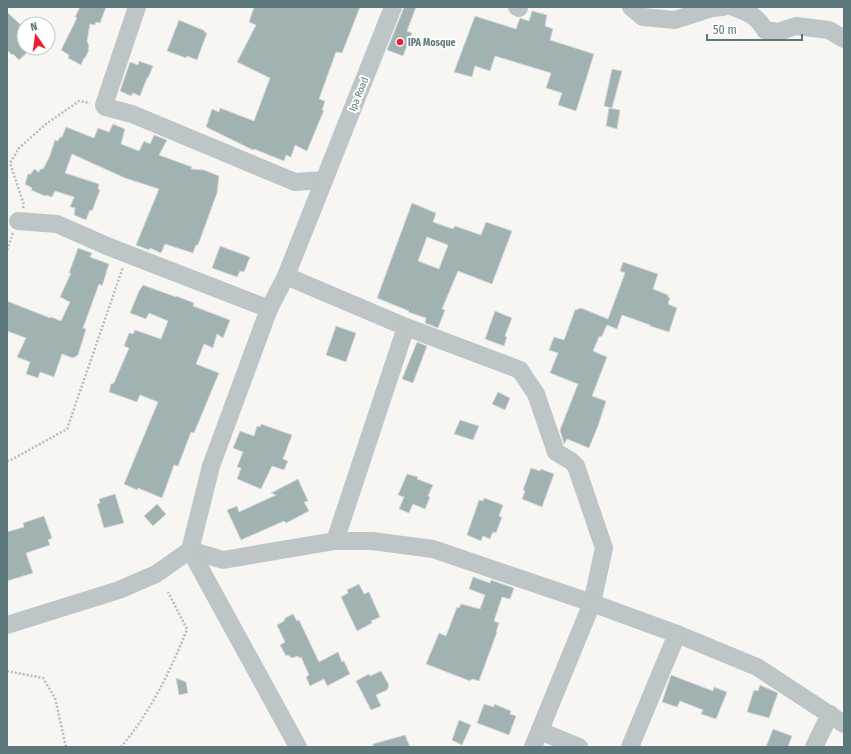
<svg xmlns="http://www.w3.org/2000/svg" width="851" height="754" font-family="'Fira Sans Condensed',sans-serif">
<rect width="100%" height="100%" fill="#f7f6f3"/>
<g fill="#a1b2b2" stroke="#d8d8d6" fill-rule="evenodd">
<polygon points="80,7 106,7 100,23 96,22 95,25 90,24 87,41 89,46 88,49 89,50 85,58 84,58 81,65 68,58 69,55 61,50 77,18 75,17"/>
<polygon points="254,7 360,7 342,53 336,52 319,99 325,101 322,110 324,110 307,151 295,145 291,157 286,155 284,161 254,149 253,150 206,127 212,109 219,112 220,108 254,121 270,78 237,62 256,25 249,22"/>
<polygon points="404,7 416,7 407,31 412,33 403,56 387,50"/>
<polygon points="532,11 547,15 545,26 553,29 550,40 594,54 576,111 558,105 562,93 546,88 551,73 495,56 490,71 475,66 472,77 454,72 475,16 516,29 520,18 529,21"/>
<polygon points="7,12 24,28 24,48 32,48 19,60 13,54 12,55 7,50"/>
<polygon points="179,20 205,31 204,32 207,33 197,60 187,56 186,58 167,51"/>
<polygon points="139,61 153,66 148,78 147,78 140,96 133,93 131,96 120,91 130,62 138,65"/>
<polygon points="612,69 622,71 612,108 604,106"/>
<polygon points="609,108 620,110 617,129 606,126"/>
<polygon points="113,124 125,129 121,144 139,151 144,141 150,144 154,135 167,140 159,155 192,167 191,169 204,170 219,176 217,193 198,245 196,245 193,253 165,244 161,253 150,248 149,250 136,245 159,189 125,178 72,154 65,173 99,184 98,189 100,190 92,211 90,210 86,220 74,215 75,208 70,207 74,197 55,191 52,197 46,195 45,196 31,190 32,188 25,184 28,174 31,174 34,169 39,172 40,169 43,169 49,158 55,140 58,141 60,137 62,137 66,127 94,138 98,128 109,132"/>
<path d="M412 203 436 213 433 222 453 229 455 226 481 235 486 222 512 231 492 284 458 271 442 309 445 310 438 328 425 323 426 318 408 312 409 311 377 298ZM427 237 448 245 439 269 418 261Z"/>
<polygon points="220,246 250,257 244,272 240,271 237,277 212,268"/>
<polygon points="78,248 92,253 90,257 109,264 106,273 106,274 102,286 99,284 83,328 86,329 78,355 73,358 62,354 54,377 40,372 38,378 26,374 30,362 17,357 26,338 7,331 7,301 50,318 51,317 61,321 70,302 60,297 71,273 69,273"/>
<polygon points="623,262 658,274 653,289 668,295 668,297 670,298 668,304 677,308 669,332 650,326 650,325 622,315 617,329 607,325 602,336 599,337 593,351 607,357 592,396 606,401 598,426 589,448 567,439 564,444 560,430 578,384 550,373 558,353 549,350 554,337 564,340 575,310 581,308 608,319 625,273 620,271"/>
<polygon points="143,285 176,297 176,296 194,303 193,306 230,320 223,338 217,334 213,348 204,344 196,364 219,373 194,433 191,432 178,466 174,465 162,498 138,488 137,490 124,484 158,402 140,395 137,402 109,392 111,384 114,383 129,348 124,346 129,333 133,334 135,330 161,339 168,321 149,313 146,319 130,313 139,291"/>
<polygon points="495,311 512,318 505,336 507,337 504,346 485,339"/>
<polygon points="336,326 356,333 346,362 326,355"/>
<polygon points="417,342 427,346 413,383 402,379"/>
<polygon points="498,392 510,398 505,410 492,404"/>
<polygon points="460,420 479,426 473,440 454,434"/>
<polygon points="261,424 292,435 283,459 288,461 284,470 272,466 261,489 237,479 241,468 237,467 243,452 233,448 240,431 254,436 257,426 260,427"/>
<polygon points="531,468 540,471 541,469 554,474 542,507 522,499 525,491 523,490"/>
<polygon points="407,474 418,477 417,479 433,485 428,496 430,497 425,509 413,504 409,513 399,509 404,497 398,495"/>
<polygon points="298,479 308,501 304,502 309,511 286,523 284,521 241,540 227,510 237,506 239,512 276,495 271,493"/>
<polygon points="115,494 124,523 104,528 97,504 100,503 99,499"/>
<polygon points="484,498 503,505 499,516 502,517 496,533 493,532 490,539 483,536 481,541 467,535 479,500 483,501"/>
<polygon points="157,504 166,514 153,526 144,516"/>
<polygon points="44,516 52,538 48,540 50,545 26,553 33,573 7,581 7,532 24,527 23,523"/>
<polygon points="473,577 490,583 491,580 514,588 510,599 502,597 494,621 499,623 496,632 497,632 479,681 472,679 470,681 426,664 439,633 446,636 457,607 459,608 461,604 480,609 485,595 469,589"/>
<polygon points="359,584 364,594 369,592 380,617 371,621 372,623 357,631 341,597 348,593 347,590"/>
<polygon points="293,614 297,621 299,620 319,662 338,652 342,662 344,661 350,674 327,686 324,679 310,686 306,677 309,675 301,657 299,658 298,656 292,658 288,655 286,656 280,645 285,642 277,625 284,621 285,618"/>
<polygon points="381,671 389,685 387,690 376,695 381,706 371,710 356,681 369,674 370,676"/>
<polygon points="671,675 713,691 714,687 727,692 716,719 701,714 703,710 680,701 677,707 662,702"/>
<polygon points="176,678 186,682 188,693 179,695"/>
<polygon points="760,685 778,693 769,718 747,712 754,690 758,691"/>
<polygon points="484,704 494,707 494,704 511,711 510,714 516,716 509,735 477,723"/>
<polygon points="459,720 471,725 462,745 452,740"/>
<polygon points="773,729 792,736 788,747 766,747"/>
<polygon points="405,735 410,747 373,747 373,744"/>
</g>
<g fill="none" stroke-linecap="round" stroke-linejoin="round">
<g stroke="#b7bdbe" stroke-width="2.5" stroke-dasharray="2 2" stroke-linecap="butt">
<polyline points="23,208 24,205 10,163 19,148 46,124 79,101 90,103"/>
<polyline points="7,250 13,233"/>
<polyline points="7,461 11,460 67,429 123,267"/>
<polyline points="7,671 43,678 55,698 66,747"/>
<path d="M121 747C150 713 171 670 187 629L168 592"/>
</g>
<g stroke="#bdc5c6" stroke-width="18">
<polyline points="137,7 104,105 105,107 132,114 295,182 324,180"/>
<polyline points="517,7 519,8"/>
<polyline points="631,7 643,17 675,20 712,8 723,7"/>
<path d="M733 7C748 12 757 16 765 30L778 32 796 26 829 30 844 39"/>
<polyline points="18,221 57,224 107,246 269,309"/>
<polyline points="286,276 406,327 335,541"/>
<polyline points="406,327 520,370 536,394 556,452 571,461 576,466 604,548 592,603 533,747"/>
<polyline points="190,550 223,560 335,541 372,541 433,549 592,603 677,634 757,667 844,724"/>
<polyline points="190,550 298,747"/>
<polyline points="7,625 119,590 156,574 190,550 211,466 269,309 286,276 393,7"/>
<polyline points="540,731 579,747"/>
<polyline points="630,747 677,634"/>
<polyline points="814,747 830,714"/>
</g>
</g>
<circle fill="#ec1e36" stroke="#fff" stroke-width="1.5" cx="400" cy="42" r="4"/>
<g text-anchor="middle" stroke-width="4" stroke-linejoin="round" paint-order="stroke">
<g font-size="10" font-weight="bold" fill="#5c787a" stroke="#fff" text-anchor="start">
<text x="408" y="46">IPA Mosque</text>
</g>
<g font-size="10" fill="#5c787a" stroke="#fff">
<text transform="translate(358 94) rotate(-68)" y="4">Ipa Road</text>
</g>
</g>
<rect width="851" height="754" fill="none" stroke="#5c787a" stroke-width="16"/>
<g transform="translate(36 36) rotate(347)"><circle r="19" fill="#ffffff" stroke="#bec9ca"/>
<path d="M0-3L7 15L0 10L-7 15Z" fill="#ec1e36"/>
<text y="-6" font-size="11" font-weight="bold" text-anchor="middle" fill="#5c787a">N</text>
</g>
<path d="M707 34v6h95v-6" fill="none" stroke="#5c787a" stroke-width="2"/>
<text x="713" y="34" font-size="12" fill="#5c787a" stroke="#ffffff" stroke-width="3" paint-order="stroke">50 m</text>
</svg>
